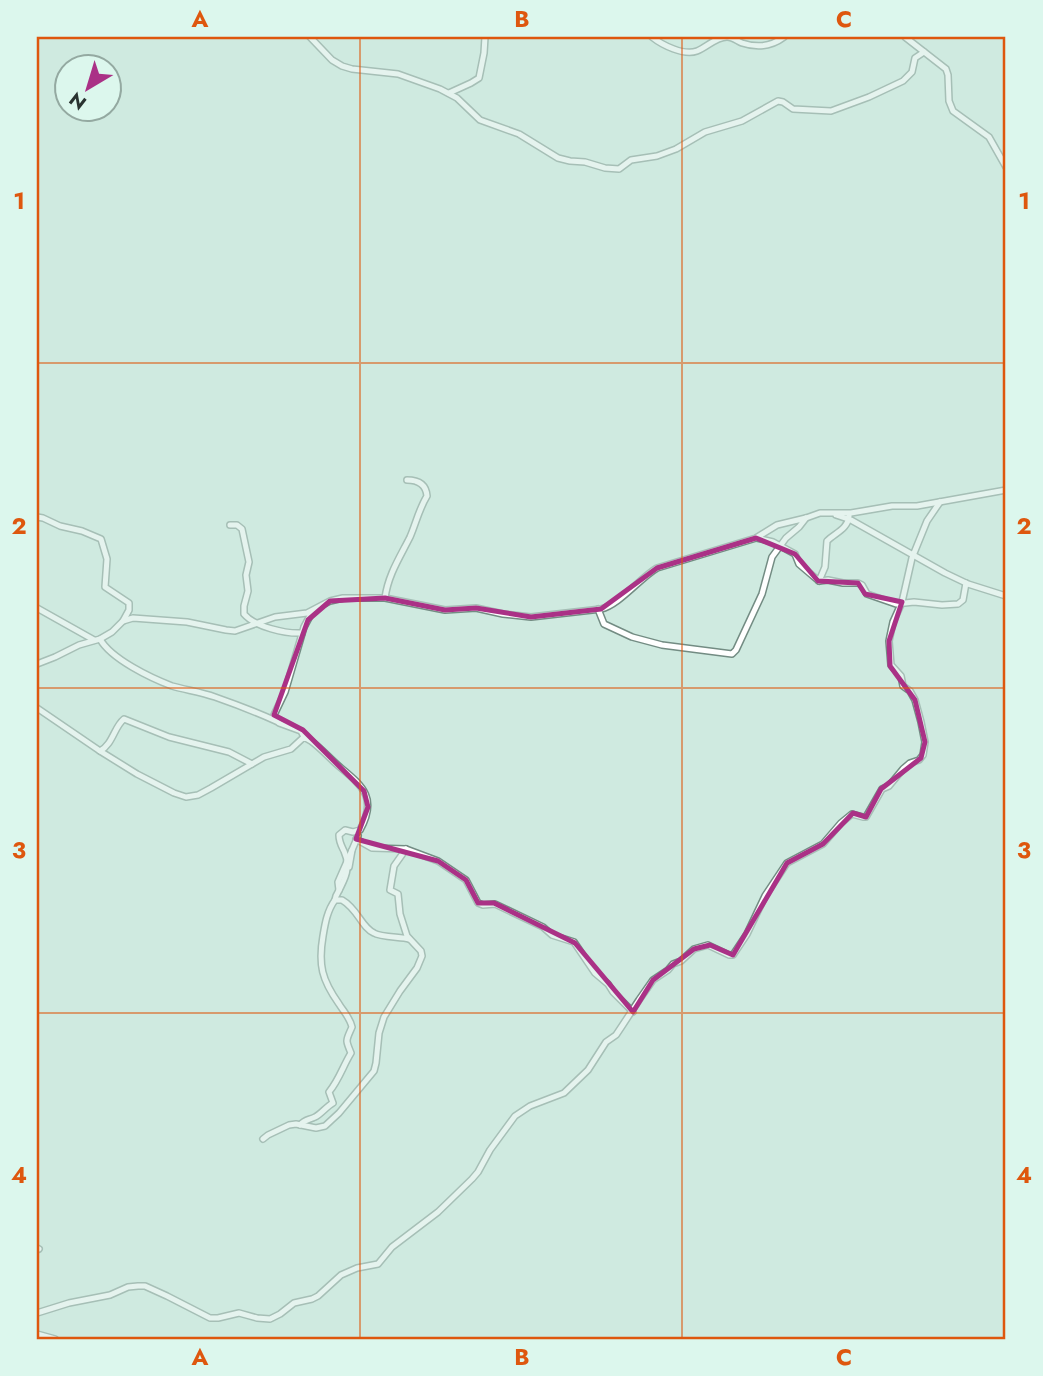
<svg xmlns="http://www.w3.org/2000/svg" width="1043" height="1376" font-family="Jost,sans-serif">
<rect width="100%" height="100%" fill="#cfeae0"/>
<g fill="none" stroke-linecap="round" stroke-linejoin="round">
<g stroke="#738c83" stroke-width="8">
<g id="street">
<polyline points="310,37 332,60 342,66 352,69 398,74 440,89 457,98 480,120 519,134 558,158 570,161 585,162 605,168 619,169 631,160 657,156 676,149 705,132 742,121 778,101 783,102 793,109 831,111 869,97 903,81 912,72 915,58 924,52"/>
<path d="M652 37C662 45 684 56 697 51 707 47 716 37 727 37 733 37 737 41 742 43 757 48 772 46 784 37"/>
<polyline points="905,37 946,69 948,75 949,101 953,111 989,137 1006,167"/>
<polyline points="449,93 471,83 479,78 484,53 485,37"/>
<polyline points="836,515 851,520 945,573 968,584 1006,596"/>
<polyline points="37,517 43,518 60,526 82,531 101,539 107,559 105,587 129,603 129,610 123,621"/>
<path d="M230 525H237L242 529 249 562 246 575 248 591 244 606V614C255 627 286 634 302 633"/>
<polyline points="757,538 773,542 795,554 799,564 819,581 828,580 843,583 858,583 862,585 867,594 896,604 914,602 942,605 958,604 963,600 966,583"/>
<path d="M819 581 825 567 827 541C835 533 848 529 849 516"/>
<path d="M385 598C388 575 400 557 410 537 416 523 419 509 427 496 426 484 418 480 407 480"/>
<polyline points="37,608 94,640"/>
<polyline points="598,609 604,624 632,637 662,645 732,654 736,650 762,594 772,557 786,538 799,527 806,518"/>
<path d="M100 639C111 659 151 678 172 686 186 690 201 692 215 697 235 704 256 712 276 721"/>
<path d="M37 664 55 657 79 645 100 639 112 632 123 621 133 618 187 622 226 630 235 631 275 617 307 613 330 601 343 598H385L445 610 476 608 503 614 531 617 601 609C619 605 640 578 657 568L756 538 777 525 806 518 820 513H851L892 506H917L1006 490"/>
<path d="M37 708 100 751C113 744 114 727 124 719L169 737 229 752 252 764"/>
<polyline points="304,737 301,731 279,723 274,718 274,715 285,692 304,627 312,612"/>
<path d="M100 751 137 774 174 793 186 797 198 795 211 788 264 757 291 749 304 737 311 741C322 749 330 759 341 768 364 787 377 799 360 830L353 832 345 830 339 835C339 842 341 845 344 851 352 868 344 881 336 896L335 900"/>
<polyline points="356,839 372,848 406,849 438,861 466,880 478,903 483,905 495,904 543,927 552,935 574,942 595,973 608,984 613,992 633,1012"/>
<polyline points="349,867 352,850 358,836"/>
<polyline points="339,890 338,882 352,850"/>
<path d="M300 1125C305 1119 309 1120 315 1117 320 1115 327 1106 333 1103L329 1092C339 1080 343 1066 351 1053 345 1039 346 1041 352 1027 350 1018 344 1012 339 1004 322 980 318 965 323 936 325 924 327 911 335 900H342C358 909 361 927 374 933 380 937 400 937 409 939"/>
<polyline points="263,1139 268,1135 289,1125 296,1124 316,1128 325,1126 339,1113 374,1071 376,1063 379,1033 384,1017 400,991 417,968 422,956 421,951 407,936 400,914 398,894 390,890 394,866 406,849"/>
<polyline points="37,1248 39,1249"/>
<polyline points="37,1313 69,1303 110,1295 128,1287 138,1286 145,1286 167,1296 210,1318 218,1318 239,1313 257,1318 270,1319 280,1314 294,1303 312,1299 318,1296 341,1275 357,1268 378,1264 392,1247 438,1212 472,1179 478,1172 490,1150 515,1116 530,1106 564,1093 588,1070 606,1042 616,1035 622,1026 639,1000 653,980 668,970 673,964 681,961 694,949 708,945 729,955 733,955 747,934 765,896 787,863 823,844 841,823 852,814 863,817 866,817 882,789 889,786 903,769 910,763 919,760 923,755 925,742 921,722 915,700 910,691 903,686 901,676 891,665 889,641 893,622 902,602 912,558 927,521 940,502"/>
<polyline points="37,1334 55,1339"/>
</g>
</g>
<use href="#street" stroke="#fff" stroke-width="5"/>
</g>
<path d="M0 0H1043V1376H0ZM756 538 795 554 818 581 858 583 865 594 902 602 889 641 890 666 915 700 925 742 921 758 881 789 866 817 853 813 823 844 787 863 733 955 710 945 694 949 653 980 633 1012 575 943 494 903H478L466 880 438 861 356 839 368 807 364 791 303 730 274 715 308 620 330 601 385 598 445 610 476 608 531 617 601 609 657 568Z" fill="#cfeae0" fill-opacity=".55" fill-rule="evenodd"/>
<path fill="none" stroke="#aa3186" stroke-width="5" stroke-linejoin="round" d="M756 538 795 554 818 581 858 583 865 594 902 602 889 641 890 666 915 700 925 742 921 758 881 789 866 817 853 813 823 844 787 863 733 955 710 945 694 949 653 980 633 1012 575 943 494 903H478L466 880 438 861 356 839 368 807 364 791 303 730 274 715 308 620 330 601 385 598 445 610 476 608 531 617 601 609 657 568Z"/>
<path fill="none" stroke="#de570e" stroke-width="2" stroke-opacity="0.55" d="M360 37V1339M682 37V1339M37 363H1006M37 688H1006M37 1013H1006"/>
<rect width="1043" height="1376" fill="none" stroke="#dcf7ed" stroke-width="77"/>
<g transform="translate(88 88) rotate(218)"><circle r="33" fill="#dcf7ed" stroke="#94a9a1" stroke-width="2"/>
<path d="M0-5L12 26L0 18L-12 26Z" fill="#aa3186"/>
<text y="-10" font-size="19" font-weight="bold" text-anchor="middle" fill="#293330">N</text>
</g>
<rect x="38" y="38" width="966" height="1300" fill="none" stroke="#de570e" stroke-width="2.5"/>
<g font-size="23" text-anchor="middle" font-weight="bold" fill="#de570e">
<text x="200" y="27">A</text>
<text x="522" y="27">B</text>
<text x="844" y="27">C</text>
<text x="19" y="209">1</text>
<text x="1024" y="209">1</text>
<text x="19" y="534">2</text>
<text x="1024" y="534">2</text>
<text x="19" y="858">3</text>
<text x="1024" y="858">3</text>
<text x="19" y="1183">4</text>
<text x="1024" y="1183">4</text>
<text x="200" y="1365">A</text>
<text x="522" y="1365">B</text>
<text x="844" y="1365">C</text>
</g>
</svg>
